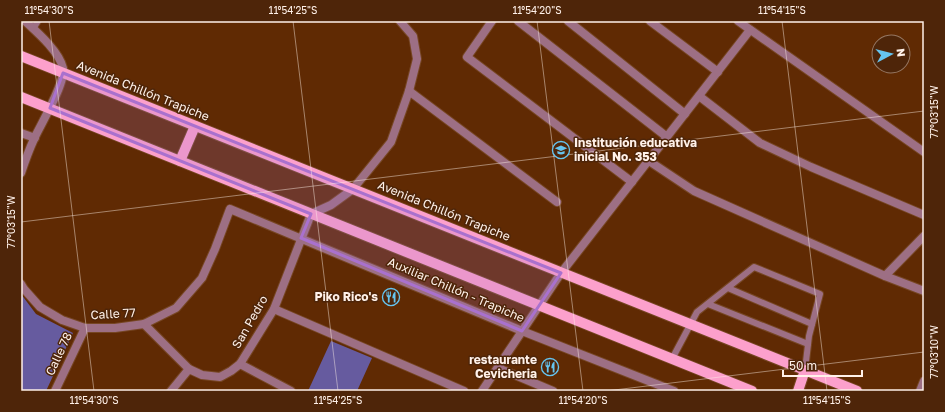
<svg xmlns="http://www.w3.org/2000/svg" width="945" height="412" font-family="'Golos Text',sans-serif">
<rect width="100%" height="100%" fill="#602a03"/>
<g fill="#665b9f">
<polygon points="21,294 36,314 73,333 46,391 21,391"/>
<polygon points="331,341 372,358 357,391 308,391"/>
</g>
<g fill="none" stroke-linecap="round" stroke-linejoin="round">
<g stroke="#764623" stroke-width="8">
<g id="lane">
<polyline points="33,29 38,21"/>
<polyline points="728,288 812,324"/>
<polyline points="708,304 808,344"/>
<polyline points="672,359 697,312 754,267 820,294 809,336 805,370"/>
</g>
</g>
<g stroke="#764623" stroke-width="10">
<g id="street">
<polyline points="492,21 467,57 632,182"/>
<polyline points="518,21 667,137"/>
<polyline points="568,21 685,114"/>
<polyline points="650,21 718,72"/>
<polyline points="738,21 924,152"/>
<polyline points="409,91 557,202"/>
<polyline points="699,96 760,143 811,167 924,215"/>
<polyline points="21,133 35,138"/>
<polyline points="649,161 694,191 885,276 924,291"/>
<path d="M21 173C25 161 29 150 34 139 41 124 66 82 63 68 59 51 37 32 25 21"/>
<polyline points="885,276 924,236"/>
<polyline points="21,284 24,289 40,307 62,320 85,328 115,328 144,324 176,308 202,278 215,249 230,209 522,331 674,391"/>
<polyline points="274,309 464,391"/>
<polyline points="144,324 189,369"/>
<polyline points="240,364 291,391"/>
<polyline points="498,368 553,391"/>
<polyline points="55,391 85,328"/>
<polyline points="171,391 189,369 202,375 220,377 231,371 240,364 274,309 311,214 331,205 353,189 391,142 409,91 417,59 413,36 400,21"/>
<polyline points="482,391 561,273 750,30"/>
<polyline points="920,391 924,381"/>
</g>
</g>
<g stroke="#764623" stroke-width="12">
<g id="primary">
<polyline points="21,56 857,391"/>
<polyline points="21,97 752,391"/>
<polyline points="180,161 195,126"/>
<polyline points="798,391 805,370"/>
</g>
</g>
<use href="#lane" stroke="#9d6f84" stroke-width="6"/>
<use href="#street" stroke="#9d6f84" stroke-width="8"/>
<use href="#primary" stroke="#fca0cc" stroke-width="10"/>
</g>
<path fill="#a971ce" fill-opacity="0.2" stroke="#a971ce" stroke-width="3" stroke-linejoin="round" d="M63 73 561 273 522 331 301 238 311 214 50 108Z"/>
<path fill="none" stroke="#fff1e9" stroke-width="1" stroke-opacity="0.45" d="M49 21 94 391M293 21 338 391M537 21 583 391M782 21 827 391M21 222 924 111M606 391 924 352"/>
<defs>
<g id="school-ring" transform="scale(0.9)"><circle r="9.5" fill="#4e2509" stroke="#66c4ef" stroke-width="1.5"/><path d="M0-5L7-2L0 1L-7-2ZM-4 1L0 2.5L4 1V4Q0 6-4 4Z" fill="#66c4ef"/></g>
<g id="restaurant-ring" transform="scale(0.9)"><circle r="9.5" fill="#4e2509" stroke="#66c4ef" stroke-width="1.5"/><path d="M-5-6h1v4h1v-4h1v4h1v-4h1v5L-1.5 .5V6h-2V.5L-5-1ZM5-6V6H3V1.5H1.5Q1.5-4 5-6Z" fill="#66c4ef"/></g>
</defs>
<g fill-rule="evenodd">
<use href="#school-ring" x="561" y="150"/>
<use href="#restaurant-ring" x="391" y="297"/>
<use href="#restaurant-ring" x="550" y="367"/>
</g>
<g text-anchor="middle" stroke-width="3" stroke-linejoin="round" paint-order="stroke">
<g font-size="12" fill="#fff1e9" stroke="#4e2509">
<text transform="translate(143 91) rotate(22)" y="4">Avenida Chillón Trapiche</text>
<text transform="translate(444 211) rotate(22)" y="4">Avenida Chillón Trapiche</text>
<text transform="translate(456 290) rotate(23)" y="4">Auxiliar Chillón - Trapiche</text>
<text transform="translate(113 314) rotate(-3)" y="4">Calle 77</text>
<text transform="translate(250 322) rotate(-60)" y="4">San Pedro</text>
<text transform="translate(59 354) rotate(-65)" y="4">Calle 78</text>
</g>
<g font-size="12" font-weight="bold" fill="#fff1e9" stroke="#4e2509" text-anchor="end">
<text x="574" y="147" text-anchor="start">Institución educativa<tspan x="574" dy="14">inicial No. 353</tspan></text>
<text x="378" y="301">Piko Rico's</text>
<text x="537" y="364">restaurante<tspan x="537" dy="14">Cevicheria</tspan></text>
</g>
</g>
<rect width="945" height="412" fill="none" stroke="#4e2509" stroke-width="44"/>
<g transform="translate(891 54) rotate(83)"><circle r="19" fill="#4e2509" stroke="#957763"/>
<path d="M0-3L7 15L0 10L-7 15Z" fill="#66c4ef"/>
<text y="-6" font-size="11" font-weight="bold" text-anchor="middle" fill="#fff1e9">N</text>
</g>
<path d="M783 370v6h79v-6" fill="none" stroke="#fff1e9" stroke-width="2"/>
<text x="789" y="370" font-size="12" fill="#fff1e9" stroke="#4e2509" stroke-width="3" paint-order="stroke">50 m</text>
<rect x="22" y="22" width="901" height="368" fill="none" stroke="#fff1e9" stroke-width="1.5"/>
<g font-size="10" text-anchor="middle" fill="#fff1e9">
<text x="49" y="14">11°54'30"S</text>
<text x="293" y="14">11°54'25"S</text>
<text x="537" y="14">11°54'20"S</text>
<text x="782" y="14">11°54'15"S</text>
<text transform="translate(934 112) rotate(-90)" y="4">77°03'15"W</text>
<text transform="translate(11 222) rotate(-90)" y="4">77°03'15"W</text>
<text transform="translate(934 352) rotate(-90)" y="4">77°03'10"W</text>
<text x="94" y="404">11°54'30"S</text>
<text x="338" y="404">11°54'25"S</text>
<text x="583" y="404">11°54'20"S</text>
<text x="827" y="404">11°54'15"S</text>
</g>
</svg>
